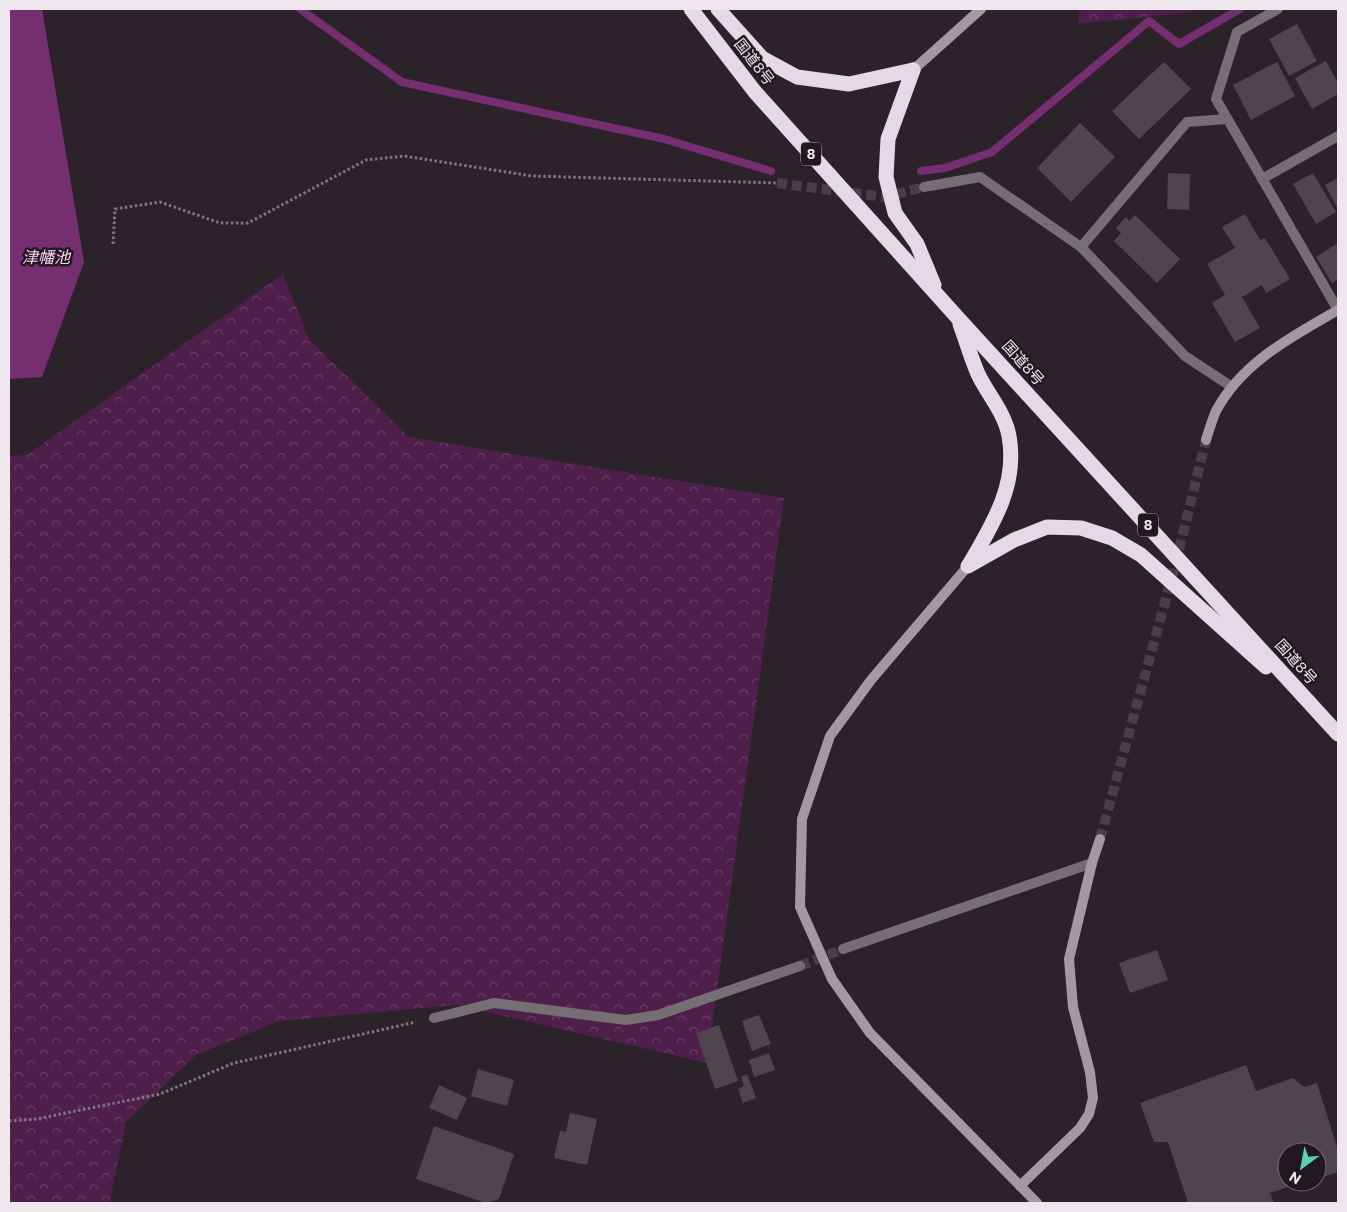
<svg xmlns="http://www.w3.org/2000/svg" width="1347" height="1212" font-family="Commissioner,'Noto Sans JP',sans-serif">
<defs>
<pattern id="forest-crowns" width="20" height="18" patternUnits="userSpaceOnUse" patternTransform="scale(1.25)"><rect width="20" height="18" fill="#4e1f4b"/><path d="M2 6a3 3 0 1 1 6 0M12 15a3 3 0 1 1 6 0" fill="none" stroke="#684065"/></pattern>
</defs>
<rect width="100%" height="100%" fill="#2c222a"/>
<g fill="url(#forest-crowns)">
<polygon points="1079,9 1197,9 1192,12 1078,24"/>
<polygon points="283,274 309,339 409,437 784,498 707,1063 456,1005 279,1021 196,1055 126,1122 110,1200 111,1203 9,1203 9,456 27,455"/>
</g>
<polygon fill="#752f70" points="9,9 42,9 84,262 42,377 9,379"/>
<g fill="none" stroke-linecap="round" stroke-linejoin="round">
<g stroke="#752f70" stroke-width="8">
<polyline points="300,9 402,82 664,139 771,171"/>
<polyline points="921,171 945,168 992,152 1149,21 1179,44 1240,9"/>
</g>
</g>
<g fill="#50454f">
<polygon points="1297,24 1317,61 1289,76 1269,39"/>
<polygon points="1326,61 1338,83 1338,94 1312,109 1295,78"/>
<polygon points="1164,62 1191,89 1139,139 1112,111"/>
<polygon points="1277,62 1295,96 1251,120 1233,85"/>
<polygon points="1080,123 1115,157 1071,202 1037,168"/>
<polygon points="1168,173 1190,174 1189,210 1167,209"/>
<polygon points="1313,173 1336,212 1316,224 1293,184"/>
<polygon points="1338,178 1338,209 1325,185"/>
<polygon points="1245,214 1260,240 1265,238 1290,279 1266,293 1262,285 1242,297 1260,328 1235,342 1212,303 1225,295 1207,264 1235,248 1222,227"/>
<polygon points="1135,215 1180,259 1157,283 1114,241 1121,233 1116,228 1126,217 1129,221"/>
<polygon points="1338,243 1338,279 1332,283 1316,257"/>
<polygon points="1157,950 1168,980 1130,993 1119,963"/>
<polygon points="759,1015 771,1044 752,1051 742,1021"/>
<polygon points="719,1025 738,1081 715,1089 696,1033"/>
<polygon points="769,1053 775,1070 754,1077 749,1060"/>
<polygon points="1246,1065 1256,1091 1293,1078 1304,1087 1317,1083 1338,1150 1338,1172 1317,1179 1317,1152 1287,1152 1287,1182 1304,1182 1270,1193 1274,1203 1188,1203 1168,1142 1154,1142 1140,1103"/>
<polygon points="478,1069 514,1080 507,1106 471,1096"/>
<polygon points="747,1074 756,1098 743,1103 738,1089 744,1086 741,1077"/>
<polygon points="439,1085 467,1098 457,1120 429,1108"/>
<polygon points="570,1113 597,1119 587,1165 554,1158 560,1131 566,1132"/>
<polygon points="434,1126 514,1154 499,1199 486,1203 416,1179"/>
</g>
<g fill="none" stroke-linecap="round" stroke-linejoin="round">
<g stroke="#494047" stroke-width="10" stroke-dasharray="10 5" stroke-linecap="butt">
<polyline points="777,183 885,197 924,187"/>
<polyline points="800,966 843,949"/>
</g>
<polyline stroke="#494047" stroke-width="10" stroke-dasharray="10 5" stroke-linecap="butt" points="1100,839 1175,566 1206,440"/>
<g stroke="#80777e" stroke-width="3" stroke-dasharray="2.5 2.5" stroke-linecap="butt">
<polyline points="113,244 115,209 160,202 220,223 248,223 366,160 404,156 532,176 777,183"/>
<polyline points="9,1121 36,1119 160,1094 234,1063 416,1022"/>
</g>
<g stroke="#756f74" stroke-width="10">
<polyline points="1278,9 1237,32 1216,99 1338,310"/>
<polyline points="1262,179 1338,136"/>
<polyline points="924,187 980,177 1081,247 1185,356 1232,387"/>
<polyline points="1081,247 1187,122 1227,119"/>
<polyline points="843,949 1092,863"/>
<polyline points="434,1018 494,1003 626,1020 658,1015 800,966"/>
</g>
<g stroke="#a299a1" stroke-width="10">
<polyline points="913,70 981,9"/>
<path d="M1206 440C1209 430 1212 420 1216 411 1242 362 1293 336 1338 310"/>
<polyline points="968,566 871,680 830,736 802,819 800,907 832,979 870,1033 1037,1203"/>
<polyline points="1020,1186 1080,1128 1089,1114 1093,1098 1090,1072 1073,1007 1069,959 1092,863 1100,839"/>
</g>
<g stroke="#e6d8e4" stroke-width="15">
<polyline points="691,9 755,92 957,317 1338,734"/>
<polyline points="718,9 762,58 797,77 849,84 913,70"/>
<polyline points="913,70 888,139 886,177 895,213 917,244 934,285"/>
<path d="M960 324C966 340 971 358 978 374 988 395 1005 413 1009 436 1018 484 993 524 969 565"/>
<polyline points="968,566 1014,540 1047,527 1081,528 1112,538 1141,555 1266,667"/>
</g>
</g>
<g text-anchor="middle" stroke-width="5" stroke-linejoin="round" paint-order="stroke">
<g fill="#221821" stroke="#b1a9b0" stroke-width="1">
<rect x="801" y="142.5" width="20" height="23" rx="4"/>
<rect x="1138" y="513.5" width="20" height="23" rx="4"/>
</g>
<g font-size="14" font-weight="bold" fill="#eee7ed">
<text x="811" y="159">8</text>
<text x="1148" y="530">8</text>
</g>
<g font-size="15" fill="#eee7ed" stroke="#221821">
<text transform="translate(754 62) rotate(52)" y="5">国道8号</text>
<text transform="translate(1023 363) rotate(48)" y="5">国道8号</text>
<text transform="translate(1296 662) rotate(48)" y="5">国道8号</text>
</g>
<g font-size="16" font-style="italic" fill="#fdd5f9" stroke="#221821">
<text x="46" y="263">津幡池</text>
</g>
</g>
<rect width="1347" height="1212" fill="none" stroke="#eee7ed" stroke-width="20"/>
<g transform="translate(1302 1167) rotate(212)"><circle r="24" fill="#221821" stroke="#746b73"/>
<path d="M0-4L9 19L0 12L-9 19Z" fill="#5cceba"/>
<text y="-8" font-size="14" font-weight="bold" text-anchor="middle" fill="#eee7ed">N</text>
</g>
</svg>
